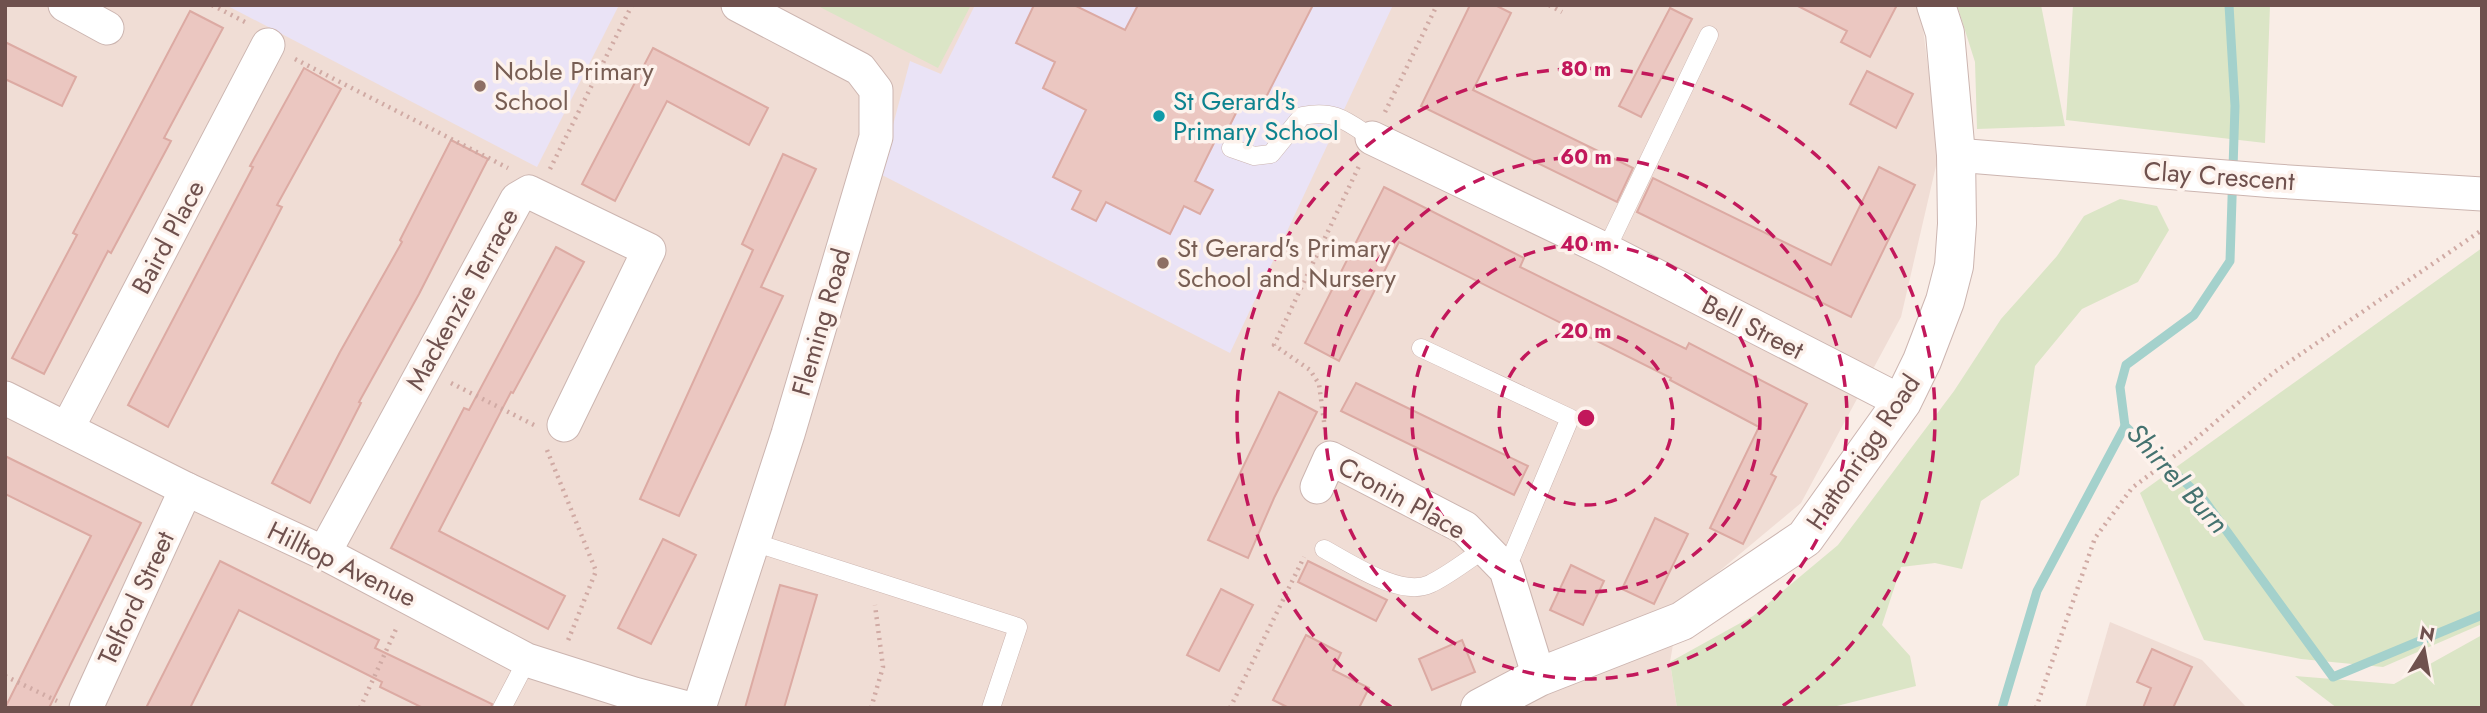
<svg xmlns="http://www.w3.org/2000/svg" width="2487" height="713" font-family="Jost,sans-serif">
<rect width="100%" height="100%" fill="#f9ede6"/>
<g fill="#f0ddd5">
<polygon points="5,5 1918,5 1921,13 1939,153 1901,317 1801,503 1680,604 1670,662 1677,708 5,708"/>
<polygon points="2110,622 2202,660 2247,708 2085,708"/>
</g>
<g fill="#eae3f6">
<polygon points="226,5 619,5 537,167"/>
<polygon points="975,5 1393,5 1230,353 880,174 910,61 941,74"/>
</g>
<g fill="#dbe5c6">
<polygon points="816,5 971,5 938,68"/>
<polygon points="1957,5 2041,5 2065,126 1977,129 1975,62"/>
<polygon points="2073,5 2270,5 2265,143 2066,120"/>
<polygon points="2120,199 2157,206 2169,230 2138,282 2082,309 2035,366 2019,475 1981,501 1962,569 1935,563 1901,567 1882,625 1910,656 1916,686 1829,708 1677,708 1670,662 1753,616 1838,545 1954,391 2001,319 2057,256 2084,216"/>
<polygon points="2482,248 2482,624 2383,667 2301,659 2204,640 2140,493"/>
<polygon points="2482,635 2482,708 2337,708 2295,676 2394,684"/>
</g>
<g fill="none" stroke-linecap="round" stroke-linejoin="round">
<g stroke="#a4d1cc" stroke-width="9">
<polyline points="2229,5 2235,106 2230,261 2194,315 2126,365 2120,387 2125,426 2204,500 2333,677 2482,615"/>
<polyline points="2002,708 2037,591 2125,426"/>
</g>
</g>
<g fill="#ebc7c1" stroke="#dcaaa3" stroke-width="2">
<polygon points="1034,5 1074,5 1125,30 1138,5 1313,5 1260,109 1242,101 1228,129 1222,127 1195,181 1213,190 1200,214 1184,206 1170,234 1106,202 1096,221 1072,209 1081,191 1053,177 1086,110 1043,88 1055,62 1016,43"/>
<polygon points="1470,5 1495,5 1511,13 1473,90 1633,168 1617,202 1421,106"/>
<polygon points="1796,5 1897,5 1870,57 1841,42 1847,31"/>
<polygon points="1670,8 1692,19 1641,117 1619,106"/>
<polygon points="190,11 223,28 164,138 171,141 111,253 108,251 44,374 12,358 77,235 73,233"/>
<polygon points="5,42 76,77 62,106 5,79"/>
<polygon points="653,48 768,108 749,145 667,101 615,201 582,184"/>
<polygon points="304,68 341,89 277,205 282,207 168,427 128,405 253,167 250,166"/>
<polygon points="1867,71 1913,94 1896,128 1850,104"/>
<polygon points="451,140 488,159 419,294 359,402 361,403 310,503 272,483 340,352 402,242 400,240"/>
<polygon points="783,154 816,169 761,287 783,296 679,516 640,499 753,250 742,244"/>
<polygon points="1879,167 1915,185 1851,317 1637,212 1653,178 1831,265"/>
<polygon points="1384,187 1524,258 1520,267 1686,349 1689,343 1807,404 1771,474 1776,477 1743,544 1710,528 1759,427 1670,380 1671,378 1399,242 1339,361 1305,343"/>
<polygon points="556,247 584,262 513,393 511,392 439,531 565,596 548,629 391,548 464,408 469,410"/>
<polygon points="1356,383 1528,466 1514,495 1341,411"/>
<polygon points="1279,392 1317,412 1274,498 1248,558 1208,540"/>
<polygon points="5,456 141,523 49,708 5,708 91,536 5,494"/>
<polygon points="1655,518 1688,534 1654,604 1622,589"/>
<polygon points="663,539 696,555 651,644 618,628"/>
<polygon points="220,561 379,640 375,648 492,704 491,708 423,708 380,687 382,682 239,610 190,708 146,708"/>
<polygon points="1308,561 1387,600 1376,621 1298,582"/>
<polygon points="1571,565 1604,581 1583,625 1550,610"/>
<polygon points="780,585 817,595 784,708 745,708"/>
<polygon points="1221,589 1253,605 1219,671 1187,655"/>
<polygon points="1306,635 1341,653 1333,670 1369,688 1359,708 1289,708 1273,700"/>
<polygon points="1462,640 1475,672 1432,690 1419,659"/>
<polygon points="2152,649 2192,667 2173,708 2143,708 2151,688 2137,682"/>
</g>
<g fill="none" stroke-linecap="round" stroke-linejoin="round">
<g stroke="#ccb5b0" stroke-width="19">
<g id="service">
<path d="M1231 148 1254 156 1271 154 1302 116C1335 110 1345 120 1372 138"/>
<polyline points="1606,250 1709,35"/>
<polyline points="1421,348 1570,418 1506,570"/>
<polyline points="753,542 1018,627 991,708"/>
<path d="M1324 549C1350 563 1401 598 1430 584 1449 575 1467 560 1485 549"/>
<polyline points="502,708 527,660"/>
</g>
</g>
<g stroke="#ccb5b0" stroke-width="35">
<g id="minor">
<polyline points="65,5 107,28"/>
<polyline points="1372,138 1606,250 1902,402"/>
<polyline points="1956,155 2275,181 2482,194"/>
<polyline points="5,398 186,489 324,553 527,660 634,694 687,708"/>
<polyline points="67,429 268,45"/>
<polyline points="1317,487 1330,458 1465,528 1506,570 1539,677"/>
<polyline points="324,553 517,199 529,192 649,250 564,425"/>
<polyline points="86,708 186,489"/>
<polyline points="699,708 788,434 876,137 876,90 860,69 738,5"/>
</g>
</g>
<g stroke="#ccb5b0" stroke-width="40">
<polyline id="tertiary" points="1480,708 1539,677 1682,621 1805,538 1902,402 1922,361 1945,301 1954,266 1957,224 1956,155 1945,33 1936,5"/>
</g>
<g stroke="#d0aaa4" stroke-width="4.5" stroke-dasharray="2 5" stroke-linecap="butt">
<polyline points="212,5 249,24"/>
<polyline points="1549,5 1562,12"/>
<polyline points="295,59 508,168"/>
<polyline points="1385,112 1437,5"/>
<polyline points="550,169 632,5"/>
<polyline points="451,383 534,425"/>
<polyline points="1325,429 1319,384 1310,370 1274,345 1360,164"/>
<polyline points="547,450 596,571 567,643"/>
<polyline points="5,676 57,701"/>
<polyline points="360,708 397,627"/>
<polyline points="871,708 883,667 875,605"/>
<polyline points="1230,708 1304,557"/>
<polyline points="2036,708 2095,538 2132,488 2185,448 2273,373 2482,230"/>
</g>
<use href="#service" stroke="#fff" stroke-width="18"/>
<use href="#minor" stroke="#fff" stroke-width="33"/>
<use href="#tertiary" stroke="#fff" stroke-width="38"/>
</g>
<g fill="none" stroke="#c2185b" stroke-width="3.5" stroke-dasharray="12 9">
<circle cx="1586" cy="418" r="87"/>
<circle cx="1586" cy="418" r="174"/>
<circle cx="1586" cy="418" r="261"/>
<path d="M1391 707A349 349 0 1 1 1781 707"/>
</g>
<g fill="#8d6e63" stroke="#fdf2ec" stroke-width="2.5">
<circle cx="480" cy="86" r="7"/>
<circle cx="1163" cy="263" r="7"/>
</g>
<circle fill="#0f9aa8" stroke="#fdf2ec" stroke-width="2.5" cx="1159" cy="116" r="7"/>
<g text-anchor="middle" stroke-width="7" stroke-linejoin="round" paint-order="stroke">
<g font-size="26" fill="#785e54" stroke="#fdf2ec" text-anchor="start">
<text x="494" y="80">Noble Primary<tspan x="494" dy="30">School</tspan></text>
<text x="1177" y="257">St Gerard's Primary<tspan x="1177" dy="30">School and Nursery</tspan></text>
</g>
<g font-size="26" fill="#0d838f" stroke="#fdf2ec" text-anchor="start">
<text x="1173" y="110">St Gerard's<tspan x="1173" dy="30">Primary School</tspan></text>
</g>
<g font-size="26" fill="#6f514e" stroke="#fdf2ec">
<text transform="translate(2219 176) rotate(4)" y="9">Clay Crescent</text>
<text transform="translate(168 237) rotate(-62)" y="9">Baird Place</text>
<text transform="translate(462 299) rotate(-61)" y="9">Mackenzie Terrace</text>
<text transform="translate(821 322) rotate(-74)" y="9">Fleming Road</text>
<text transform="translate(1753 327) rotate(27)" y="9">Bell Street</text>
<text transform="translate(1863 452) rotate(-56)" y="9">Hattonrigg Road</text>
<text transform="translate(1402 498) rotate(29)" y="9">Cronin Place</text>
<text transform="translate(342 564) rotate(26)" y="9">Hilltop Avenue</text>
<text transform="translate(136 598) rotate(-65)" y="9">Telford Street</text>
</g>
<g font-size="28" font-style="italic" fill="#44726f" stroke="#fdf2ec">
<text transform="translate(2178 478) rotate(48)" y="10">Shirrel Burn</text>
</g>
</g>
<circle cx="1586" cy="418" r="10" fill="#c2185b" stroke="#fdf2ec" stroke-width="3.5"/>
<g font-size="21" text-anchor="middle" font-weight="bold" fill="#c2185b" stroke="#fdf2ec" stroke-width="7" stroke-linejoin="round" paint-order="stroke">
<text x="1586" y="76">80 m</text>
<text x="1586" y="164">60 m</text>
<text x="1586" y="251">40 m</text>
<text x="1586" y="338">20 m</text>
</g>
<rect width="2487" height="713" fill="none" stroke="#6f514e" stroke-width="14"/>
<g transform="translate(2424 650) rotate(11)" stroke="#fdf2ec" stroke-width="5" paint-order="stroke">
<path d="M0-5L12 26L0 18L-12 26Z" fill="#6f514e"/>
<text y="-10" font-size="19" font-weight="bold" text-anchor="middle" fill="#6f514e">N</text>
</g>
</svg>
